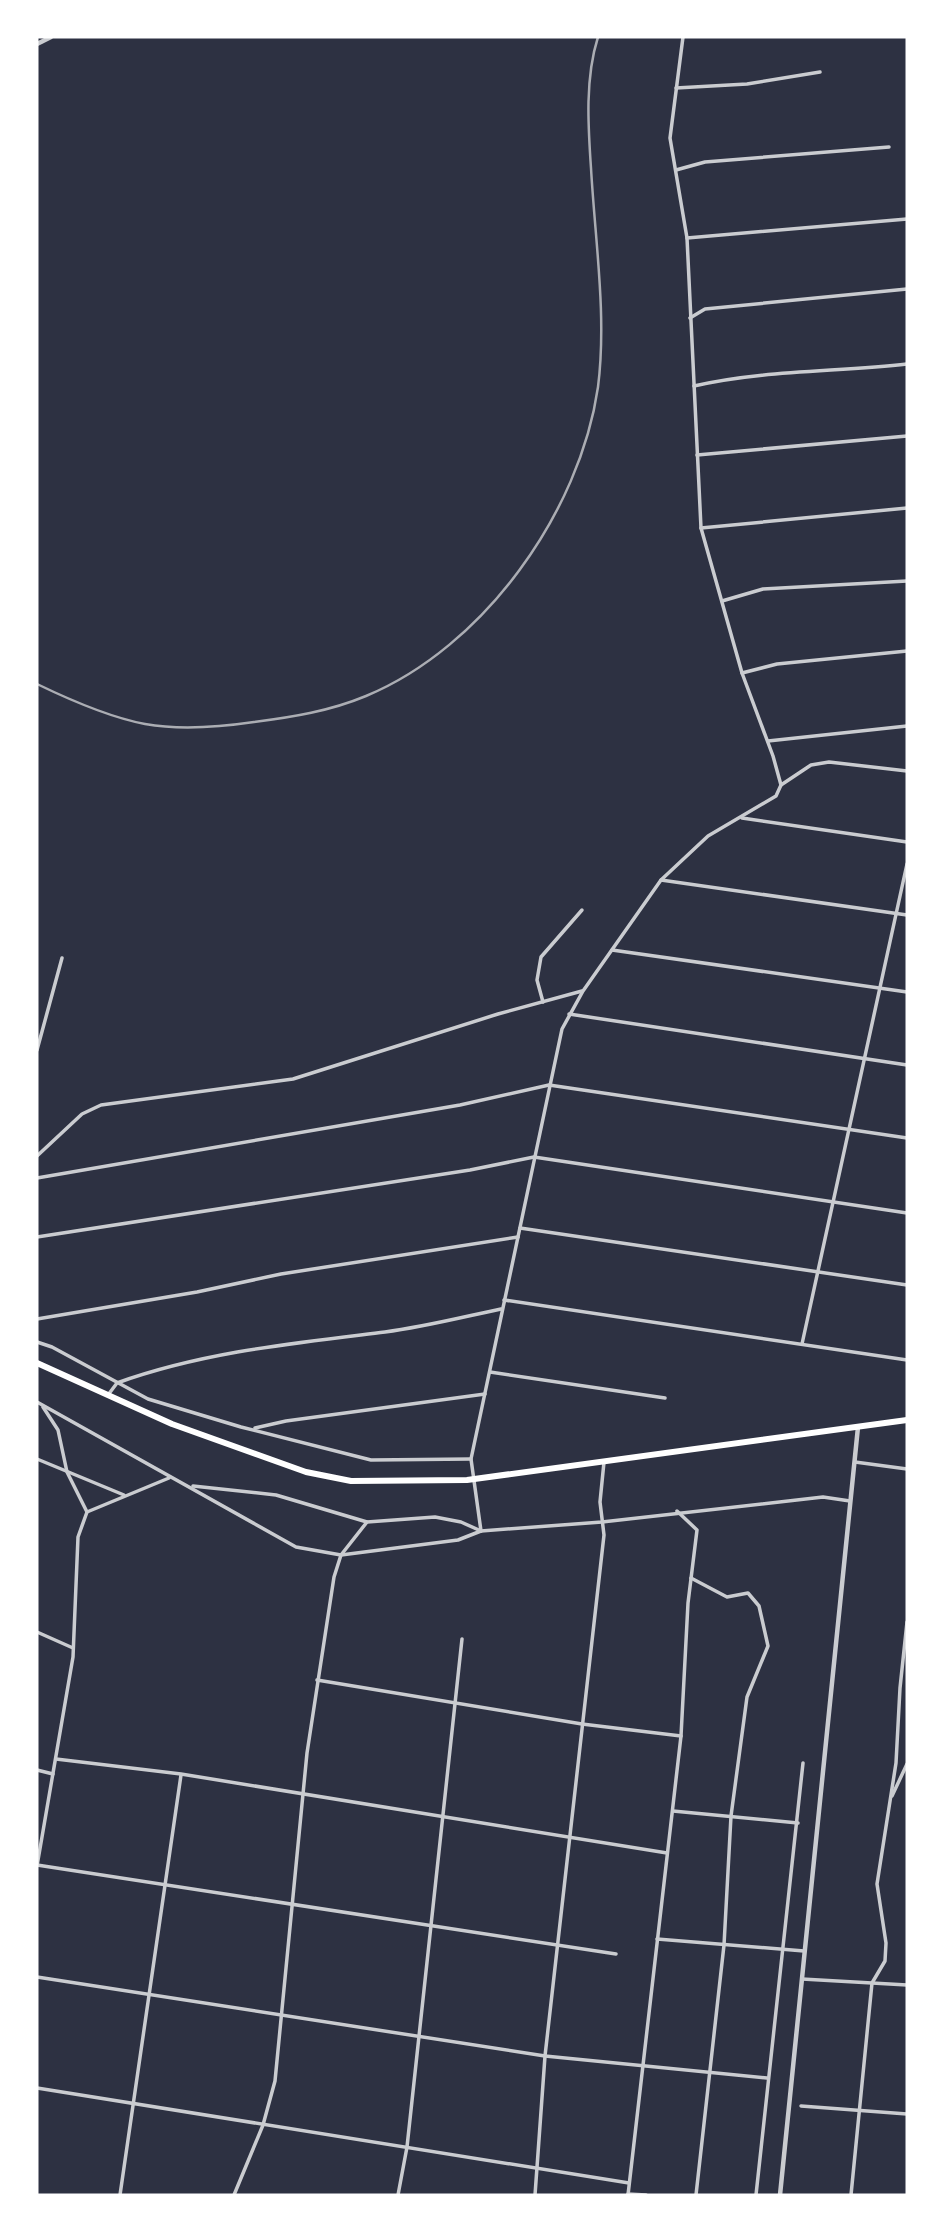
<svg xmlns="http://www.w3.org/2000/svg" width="944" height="2232" font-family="'IBM Plex Sans',sans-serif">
<rect width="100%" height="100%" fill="#2d3142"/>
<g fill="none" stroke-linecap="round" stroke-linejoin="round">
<g stroke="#caccd0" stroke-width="3.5">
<polyline points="676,88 747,84 820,72"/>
<polyline points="676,170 705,162 889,147"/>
<polyline points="687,238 907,219"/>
<polyline points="690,318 705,309 907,289"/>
<path d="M694 386C764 370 836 372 907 364"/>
<polyline points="697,455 907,436"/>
<polyline points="701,528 907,508"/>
<polyline points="722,601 763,589 907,581"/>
<polyline points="742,673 777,664 907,651"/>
<polyline points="768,741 907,726"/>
<polyline points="781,785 811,765 829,762 907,771"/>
<polyline points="742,818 907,842"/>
<polyline points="661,880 907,915"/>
<polyline points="612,950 907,992"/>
<polyline points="543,1002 537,980 541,957 582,910"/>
<polyline points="569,1014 907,1065"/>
<polyline points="37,1050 62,958"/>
<polyline points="37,1156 82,1114 101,1105 293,1079 498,1014 582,991"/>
<polyline points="37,1178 460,1105 549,1085 907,1138"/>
<polyline points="520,1228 907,1285"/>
<polyline points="37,1237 470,1170 534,1157 907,1213"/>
<polyline points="504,1300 907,1360"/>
<polyline points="37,1319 197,1292 281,1274 518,1237"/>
<polyline points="37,1342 52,1347 148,1399 241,1427 371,1460 471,1459"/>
<polyline points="802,1344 907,864"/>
<polyline points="490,1372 665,1398"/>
<path d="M108 1395 117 1383C203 1352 295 1343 385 1332 424 1327 463 1317 501 1309"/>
<polyline points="37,1402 296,1547 341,1555 458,1540 481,1531 602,1522 823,1497 850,1501"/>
<polyline points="255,1428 286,1421 485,1394"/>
<polyline points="37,1459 124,1495"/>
<polyline points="855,1462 907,1469"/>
<polyline points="193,1486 276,1495 367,1522 435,1517 461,1522 481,1531"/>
<polyline points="87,1512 169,1478"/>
<polyline points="481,1531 471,1459 562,1029 583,991 661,880 708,836 776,796 781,785 773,756 742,673 701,528 687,238 670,138 683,37"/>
<polyline points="691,1578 727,1597 748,1593 759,1606 768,1646 747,1697 731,1816 724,1945 696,2195"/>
<polyline points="37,1632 73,1648"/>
<polyline points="317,1680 582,1724 681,1736"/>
<polyline points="56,1759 181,1774 667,1853"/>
<polyline points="37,1770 53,1774"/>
<polyline points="892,1796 907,1764"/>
<polyline points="673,1811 798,1823"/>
<polyline points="37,1865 616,1954"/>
<polyline points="37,1866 73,1657 78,1537 87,1512 67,1472 58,1430 43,1407"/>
<polyline points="657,1939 804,1951"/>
<polyline points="37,1977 545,2056 767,2078"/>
<polyline points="802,1979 907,1985"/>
<polyline points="37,2088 629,2183"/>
<polyline points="801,2106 907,2114"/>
<polyline points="628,2194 646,2195"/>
<polyline points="120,2195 181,1775"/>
<polyline points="234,2195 263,2125 275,2081 307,1753 334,1577 341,1555 367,1522"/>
<polyline points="398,2195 407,2147 462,1639"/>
<polyline points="535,2195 545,2056 604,1535 600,1502 604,1462"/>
<polyline points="628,2195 681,1736 688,1603 697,1530 677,1511"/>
<polyline points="756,2195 803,1763"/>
<polyline points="851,2195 872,1983 885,1961 886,1943 877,1884 896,1763 900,1688 907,1622"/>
</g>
<g stroke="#caccd0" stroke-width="4.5">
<polyline points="37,44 51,37"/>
<polyline points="780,2195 858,1427"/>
</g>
<polyline stroke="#fff" stroke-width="6" points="37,1363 172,1424 306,1472 351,1481 467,1480 907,1420"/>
<path stroke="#abadb3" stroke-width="2.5" d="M37 684C70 700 108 717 145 724 179 730 220 727 254 722 293 717 330 711 366 696 484 647 580 512 598 387 607 316 595 240 591 168 588 125 585 78 598 37"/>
</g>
<rect width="944" height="2232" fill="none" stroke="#ffffff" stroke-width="77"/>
</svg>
